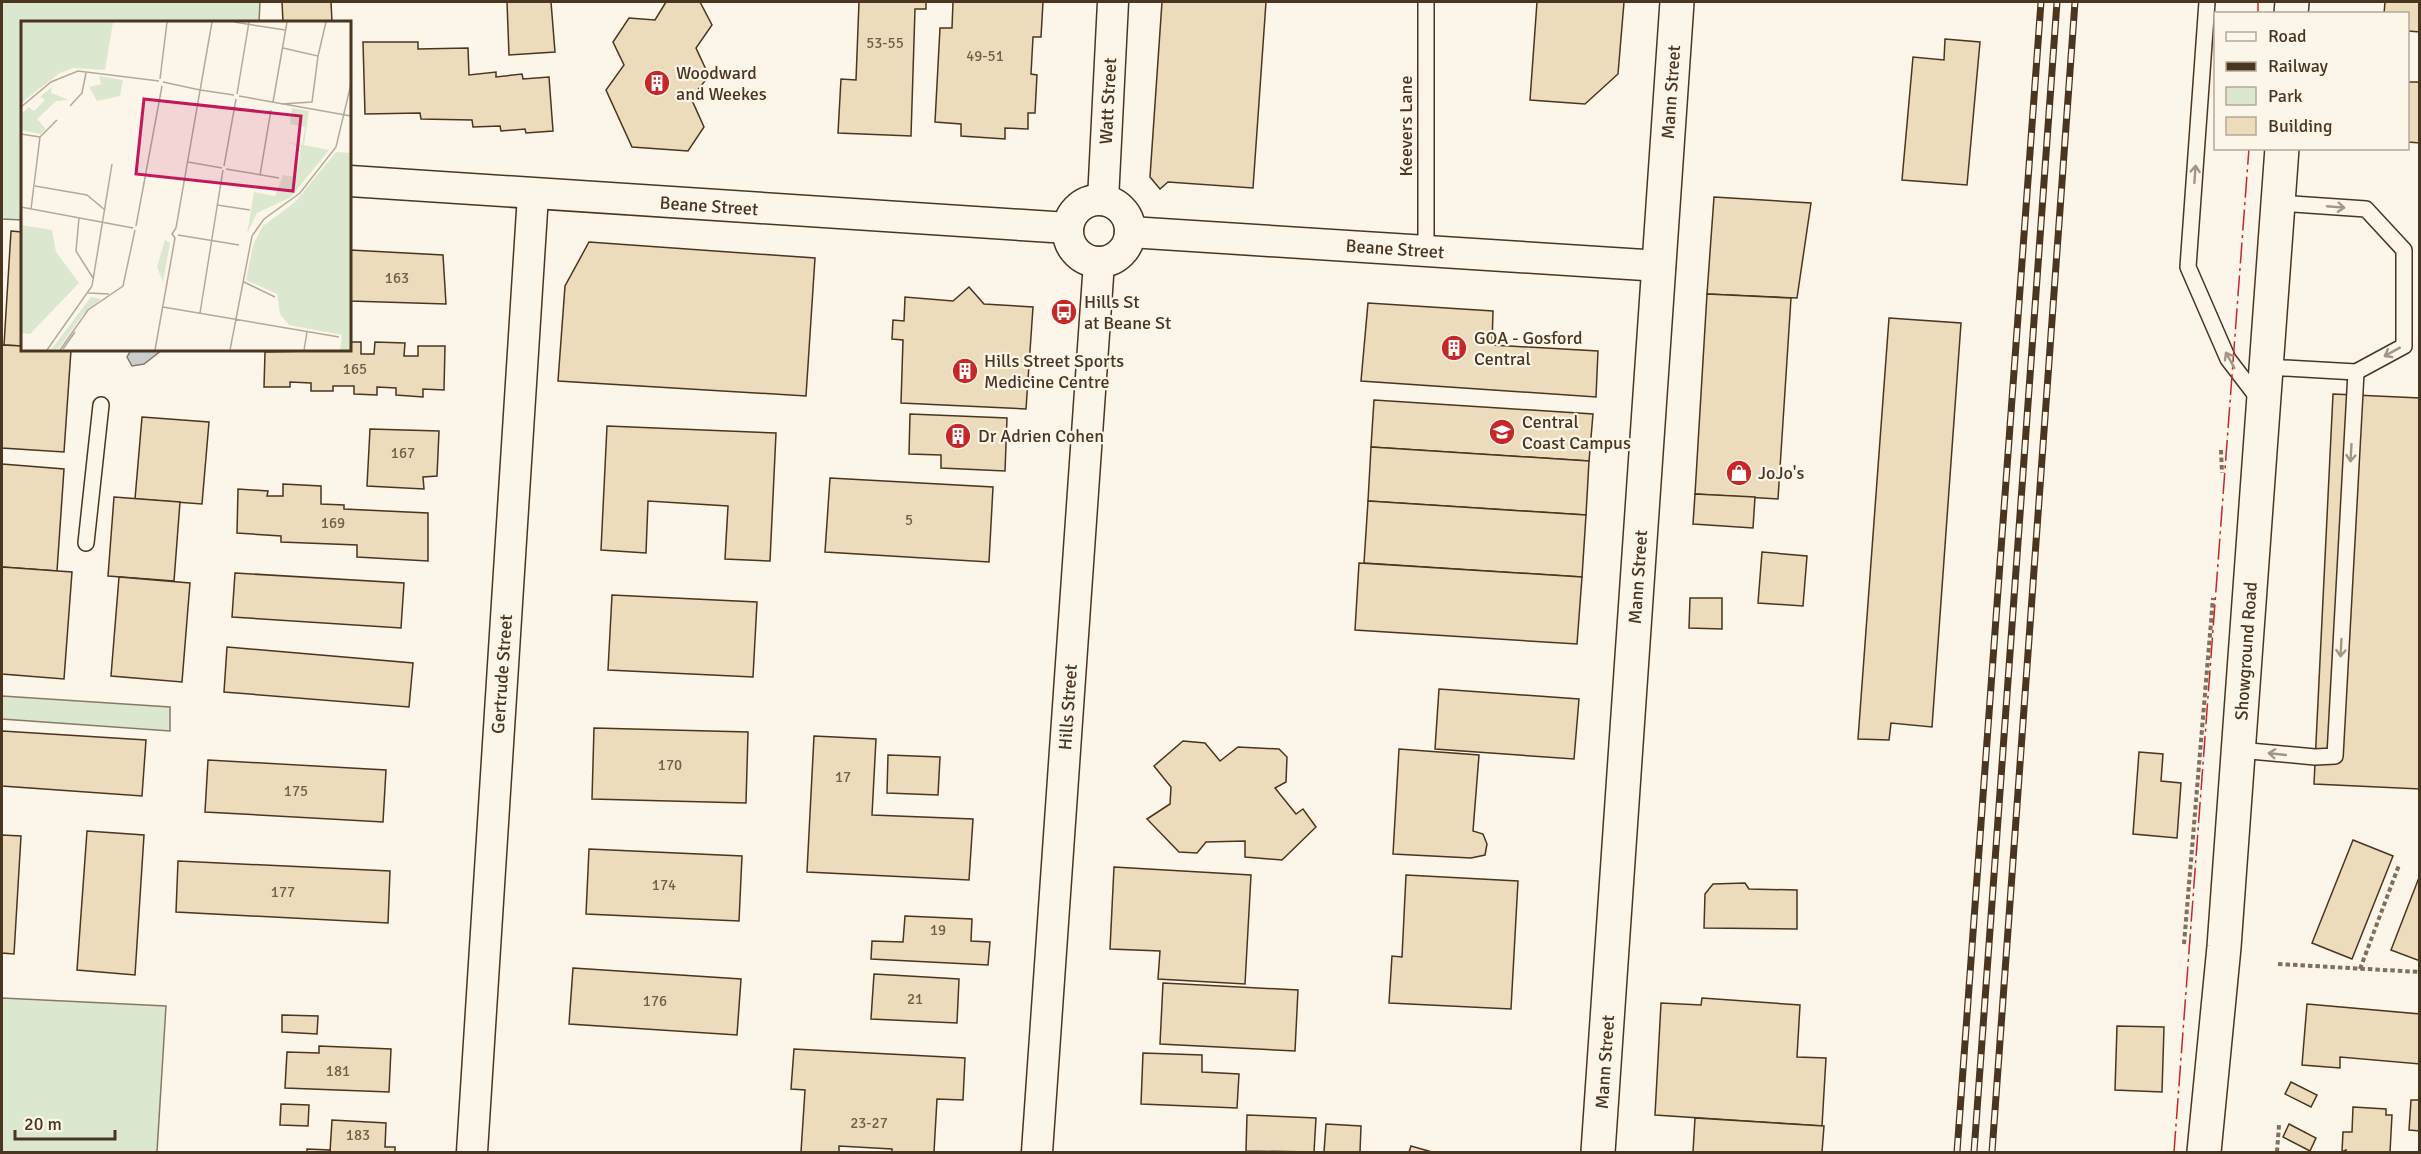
<svg xmlns="http://www.w3.org/2000/svg" width="2421" height="1154" font-family="Signika,sans-serif">
<rect width="100%" height="100%" fill="#fbf6e9"/>
<g fill="#dce7d0" stroke="#887966" stroke-width="1.5">
<polygon points="2,2 260,2 259,22 22,22 22,220 2,219"/>
<polygon points="2,696 170,707 170,731 2,719"/>
<polygon points="2,998 166,1006 157,1152 2,1152"/>
</g>
<polygon fill="#c9cecd" stroke="#887966" stroke-width="1.5" points="131,350 162,350 144,364 132,366 127,357"/>
<g fill="#ecdcbc" stroke="#4a3520" stroke-width="1.5">
<polygon points="282,2 331,2 332,22 283,22"/>
<polygon points="507,2 551,2 555,52 509,55"/>
<polygon points="666,2 700,2 712,25 696,48 709,76 691,98 704,127 688,151 632,147 606,90 624,65 613,42 629,18 655,20"/>
<polygon points="859,2 926,2 926,9 915,9 911,136 838,133 841,79 856,80"/>
<polygon points="953,2 1043,2 1041,37 1033,37 1031,74 1037,75 1035,113 1028,113 1028,129 1005,128 1005,139 961,136 961,124 935,122 940,28 952,28"/>
<polygon points="1162,2 1266,2 1253,188 1168,182 1160,189 1150,177"/>
<polygon points="1537,2 1624,2 1618,74 1585,104 1530,100"/>
<polygon points="2385,2 2420,2 2420,32 2408,31 2408,14 2384,14"/>
<polygon points="1945,39 1980,42 1967,185 1902,180 1913,57 1944,60"/>
<polygon points="363,42 418,42 418,49 468,48 469,75 496,72 496,77 522,74 523,79 549,77 553,131 526,133 525,129 501,131 500,126 473,127 472,120 421,119 420,113 365,114"/>
<polygon points="2408,82 2420,82 2420,143 2408,142"/>
<polygon points="1714,197 1811,203 1797,298 1707,294"/>
<polygon points="11,231 22,232 22,346 4,345"/>
<polygon points="589,242 815,258 806,396 558,381 565,286"/>
<polygon points="350,250 443,255 446,304 350,301"/>
<polygon points="969,287 984,304 1033,307 1026,409 901,403 903,340 892,339 893,320 904,321 905,297 953,301"/>
<polygon points="1707,294 1791,298 1778,499 1695,494"/>
<polygon points="1368,303 1493,311 1492,345 1598,351 1596,397 1361,381"/>
<polygon points="1889,318 1961,323 1932,727 1891,723 1889,740 1858,739"/>
<polygon points="350,342 361,342 361,354 374,354 375,342 405,343 404,356 418,356 418,346 445,346 444,390 423,389 423,397 396,395 396,388 377,387 377,395 354,394 354,386 333,386 333,391 311,391 311,383 290,382 290,387 264,387 265,352 350,350"/>
<polygon points="2,345 22,346 22,350 71,350 64,452 2,448"/>
<polygon points="2333,394 2420,398 2420,789 2314,784"/>
<polygon points="1374,400 1593,414 1589,461 1371,447"/>
<polygon points="910,414 1007,418 1005,471 941,468 941,455 909,454"/>
<polygon points="142,417 209,422 202,504 135,499"/>
<polygon points="607,426 776,433 770,561 725,559 728,506 648,501 646,553 601,550"/>
<polygon points="370,429 439,431 437,476 423,477 424,489 367,486"/>
<polygon points="1371,447 1589,461 1586,515 1368,501"/>
<polygon points="2,464 64,469 57,571 2,567"/>
<polygon points="830,478 993,487 989,562 825,552"/>
<polygon points="283,484 321,486 321,504 344,505 344,509 428,513 428,561 357,557 357,545 281,542 281,536 237,533 238,489 268,491 267,496 283,496"/>
<polygon points="1695,494 1755,497 1753,528 1693,524"/>
<polygon points="114,497 180,502 174,581 108,576"/>
<polygon points="1368,501 1586,515 1582,577 1364,563"/>
<polygon points="1762,552 1807,556 1803,606 1758,603"/>
<polygon points="1359,563 1582,577 1577,644 1355,630"/>
<polygon points="2,567 72,572 64,679 2,674"/>
<polygon points="235,573 404,583 401,628 232,617"/>
<polygon points="119,577 190,583 182,682 111,676"/>
<polygon points="612,595 757,602 753,677 608,670"/>
<polygon points="1690,598 1722,598 1722,629 1689,628"/>
<polygon points="227,647 413,663 409,707 224,692"/>
<polygon points="1439,689 1579,699 1574,759 1435,749"/>
<polygon points="594,728 748,732 746,803 592,799"/>
<polygon points="2,731 146,740 142,796 2,786"/>
<polygon points="814,736 876,739 872,815 973,819 969,880 807,872"/>
<polygon points="1183,741 1205,743 1220,761 1238,747 1279,749 1287,757 1286,782 1275,788 1296,814 1303,809 1316,827 1282,860 1245,857 1245,841 1206,842 1197,853 1179,852 1147,819 1170,804 1171,787 1154,766"/>
<polygon points="1399,749 1479,755 1473,831 1483,834 1487,844 1485,855 1471,858 1393,854"/>
<polygon points="2139,752 2163,754 2161,781 2181,783 2177,838 2133,834"/>
<polygon points="888,755 940,757 938,795 887,793"/>
<polygon points="208,760 386,770 383,822 205,812"/>
<polygon points="87,831 144,835 135,975 77,970"/>
<polygon points="2,835 21,836 14,954 2,953"/>
<polygon points="2353,840 2393,856 2352,959 2312,943"/>
<polygon points="589,849 742,856 739,921 586,914"/>
<polygon points="178,861 390,871 388,923 176,912"/>
<polygon points="1114,867 1251,875 1245,984 1158,979 1160,951 1110,949"/>
<polygon points="1406,875 1518,881 1511,1009 1389,1003 1392,956 1402,957"/>
<polygon points="2420,875 2420,961 2391,950"/>
<polygon points="1745,883 1749,889 1797,890 1797,929 1704,928 1705,894 1713,884"/>
<polygon points="905,916 972,919 971,941 990,942 988,965 871,959 872,941 903,942"/>
<polygon points="573,968 741,979 737,1035 569,1024"/>
<polygon points="874,974 959,979 957,1023 871,1019"/>
<polygon points="1163,983 1298,990 1295,1051 1160,1044"/>
<polygon points="1702,998 1800,1005 1797,1057 1826,1058 1822,1126 1655,1115 1661,1003 1701,1005"/>
<polygon points="2307,1004 2420,1014 2420,1064 2340,1057 2340,1068 2302,1065"/>
<polygon points="282,1015 318,1016 317,1034 282,1032"/>
<polygon points="2117,1026 2164,1027 2162,1092 2115,1090"/>
<polygon points="319,1046 391,1049 389,1092 285,1088 287,1052 319,1053"/>
<polygon points="794,1049 965,1058 963,1100 937,1099 934,1152 892,1152 892,1149 839,1146 839,1152 801,1152 805,1090 791,1089"/>
<polygon points="1143,1053 1202,1055 1202,1072 1239,1074 1237,1108 1141,1104"/>
<polygon points="2291,1082 2317,1095 2311,1107 2285,1094"/>
<polygon points="2411,1100 2420,1100 2420,1131 2409,1130"/>
<polygon points="281,1104 309,1105 308,1126 280,1125"/>
<polygon points="2353,1107 2386,1109 2386,1115 2392,1115 2390,1152 2346,1152 2346,1150 2342,1152 2343,1132 2352,1132"/>
<polygon points="1247,1115 1316,1118 1314,1152 1246,1151"/>
<polygon points="1695,1118 1824,1126 1822,1152 1693,1152"/>
<polygon points="332,1120 386,1123 385,1147 395,1147 395,1152 330,1152"/>
<polygon points="1326,1124 1361,1126 1360,1152 1324,1152"/>
<polygon points="2289,1124 2316,1138 2310,1151 2283,1137"/>
<polygon points="1411,1146 1432,1152 1409,1152"/>
<polygon points="307,1149 330,1150 330,1152 307,1152"/>
</g>
<g fill="none" stroke-linecap="round" stroke-linejoin="round">
<g stroke="#4a3520" stroke-width="18">
<g id="lane">
<polyline points="1426,2 1426,251"/>
<polyline points="2207,2 2188,267 2228,359 2261,402"/>
<polyline points="2267,367 2356,372 2404,346 2404,250 2366,209 2278,203"/>
<polyline points="86,543 101,405"/>
<polyline points="2239,750 2315,757 2335,756 2356,372"/>
</g>
</g>
<g stroke="#4a3520" stroke-width="33">
<g id="street">
<polyline points="350,181 1068,228"/>
<polyline points="1103,200 1113,2"/>
<circle cx="1099" cy="231" r="31"/>
<polyline points="1130,232 1660,266"/>
<polyline points="472,1152 533,195"/>
<polyline points="1037,1152 1099,262"/>
</g>
</g>
<g stroke="#4a3520" stroke-width="36">
<g id="secondary">
<polyline points="2291,14 2292,2"/>
<polyline points="2204,1152 2224,947 2282,148"/>
</g>
</g>
<g stroke="#4a3520" stroke-width="36">
<polyline id="primary" points="1598,1152 1677,2"/>
</g>
<g stroke="#7f6f5c" stroke-width="4" stroke-dasharray="4.5 3" stroke-linecap="butt">
<polyline points="2221,450 2222,473"/>
<polyline points="2184,944 2213,598"/>
<polyline points="2278,964 2420,972"/>
<polyline points="2360,969 2399,865"/>
<polyline points="2277,1152 2279,1125"/>
</g>
<use href="#lane" stroke="#fbf6e9" stroke-width="15"/>
<use href="#street" stroke="#fbf6e9" stroke-width="30"/>
<use href="#secondary" stroke="#fbf6e9" stroke-width="33"/>
<use href="#primary" stroke="#fbf6e9" stroke-width="33"/>
<g stroke="#4a3520" stroke-width="7">
<g id="rail">
<polyline points="1957,1152 2041,2"/>
<polyline points="1974,1152 2057,2"/>
<polyline points="1992,1152 2075,2"/>
</g>
</g>
<use href="#rail" stroke="#fbf6e9" stroke-width="4.5" stroke-dasharray="14" stroke-linecap="butt"/>
<g stroke="#c62828" stroke-width="1.5" stroke-dasharray="21 4.5 3 4.5" stroke-linecap="butt">
<polyline points="2258,14 2258,2"/>
<polyline points="2174,1152 2249,148"/>
</g>
</g>
<defs><path id="oneway-shaft" d="M-6 0H5M1.5-3L5.5 0L1.5 3" fill="none" stroke-width="1.6" stroke-linecap="round" stroke-linejoin="round" transform="scale(1.5)"/></defs>
<g stroke="#a29684">
<use href="#oneway-shaft" transform="translate(2195 174) rotate(-86)"/>
<use href="#oneway-shaft" transform="translate(2336 207) rotate(5)"/>
<use href="#oneway-shaft" transform="translate(2392 352) rotate(151)"/>
<use href="#oneway-shaft" transform="translate(2230 360) rotate(-119)"/>
<use href="#oneway-shaft" transform="translate(2351 453) rotate(93)"/>
<use href="#oneway-shaft" transform="translate(2341 648) rotate(93)"/>
<use href="#oneway-shaft" transform="translate(2277 754) rotate(-174)"/>
</g>
<defs>
<g id="building-disc" transform="scale(1.35)"><circle r="9.5" fill="#c62828" stroke="#fbf6e9"/><path d="M-4-6H4V6H1V3H-1V6H-4ZM-2.5-4.3h1.7v1.8h-1.7ZM.8-4.3h1.7v1.8H.8ZM-2.5-1h1.7V.8h-1.7ZM.8-1h1.7V.8H.8Z" fill="#fff"/></g>
<g id="bus-disc" transform="scale(1.35)"><circle r="9.5" fill="#c62828" stroke="#fbf6e9"/><path d="M-5-6H5V4H4V6H2V4H-2V6H-4V4H-5ZM-3.5-4V0h7V-4ZM-3.5 1.2v1.5H-2V1.2ZM2 1.2v1.5H3.5V1.2Z" fill="#fff"/></g>
<g id="university-disc" transform="scale(1.35)"><circle r="9.5" fill="#c62828" stroke="#fbf6e9"/><path d="M0-5L7-2L0 1L-7-2ZM-4 1L0 2.5L4 1V4Q0 6-4 4Z" fill="#fff"/></g>
<g id="shop-disc" transform="scale(1.35)"><circle r="9.5" fill="#c62828" stroke="#fbf6e9"/><path d="M-5-2.5h2.3a2.7 3.5 0 0 1 5.4 0H5L5.5 6h-11ZM-1.5-2.5h3a1.5 2.3 0 0 0-3 0Z" fill="#fff"/></g>
</defs>
<g fill-rule="evenodd">
<use href="#building-disc" x="657" y="83"/>
<use href="#bus-disc" x="1064" y="312"/>
<use href="#building-disc" x="1454" y="348"/>
<use href="#building-disc" x="965" y="371"/>
<use href="#university-disc" x="1502" y="432"/>
<use href="#building-disc" x="958" y="436"/>
<use href="#shop-disc" x="1739" y="473"/>
</g>
<g text-anchor="middle" stroke-width="4.5" stroke-linejoin="round" paint-order="stroke">
<g font-size="15" fill="#725f47">
<text x="885" y="48">53-55</text>
<text x="985" y="61">49-51</text>
<text x="397" y="283">163</text>
<text x="355" y="374">165</text>
<text x="403" y="458">167</text>
<text x="909" y="525">5</text>
<text x="333" y="528">169</text>
<text x="670" y="770">170</text>
<text x="843" y="782">17</text>
<text x="296" y="796">175</text>
<text x="664" y="890">174</text>
<text x="283" y="897">177</text>
<text x="938" y="935">19</text>
<text x="915" y="1004">21</text>
<text x="655" y="1006">176</text>
<text x="338" y="1076">181</text>
<text x="869" y="1128">23-27</text>
<text x="358" y="1140">183</text>
</g>
<g font-size="18" fill="#4a3520" stroke="#fbf6e9" text-anchor="start">
<text x="676" y="79">Woodward<tspan x="676" dy="21">and Weekes</tspan></text>
<text x="1084" y="308">Hills St<tspan x="1084" dy="21">at Beane St</tspan></text>
<text x="1474" y="344">GOA - Gosford<tspan x="1474" dy="21">Central</tspan></text>
<text x="984" y="367">Hills Street Sports<tspan x="984" dy="21">Medicine Centre</tspan></text>
<text x="1522" y="428">Central<tspan x="1522" dy="21">Coast Campus</tspan></text>
<text x="978" y="442">Dr Adrien Cohen</text>
<text x="1758" y="479">JoJo's</text>
</g>
<g font-size="18" fill="#4a3520" stroke="#fbf6e9">
<text transform="translate(1671 92) rotate(-86)" y="6">Mann Street</text>
<text transform="translate(1108 101) rotate(-87)" y="6">Watt Street</text>
<text transform="translate(1406 126) rotate(-90)" y="6">Keevers Lane</text>
<text transform="translate(709 206) rotate(4)" y="6">Beane Street</text>
<text transform="translate(1395 249) rotate(4)" y="6">Beane Street</text>
<text transform="translate(1638 577) rotate(-86)" y="6">Mann Street</text>
<text transform="translate(2246 651) rotate(-86)" y="6">Showground Road</text>
<text transform="translate(502 674) rotate(-86)" y="6">Gertrude Street</text>
<text transform="translate(1068 707) rotate(-86)" y="6">Hills Street</text>
<text transform="translate(1605 1062) rotate(-86)" y="6">Mann Street</text>
</g>
</g>
<g transform="translate(21 21)">
<rect width="330" height="330" fill="#fbf6e9"/>
<path d="M0 1H92L84 49 52 47 39 52 0 82ZM78 55 102 59 99 75 76 80 68 66 80 63ZM31 66 30 72 48 79 35 80 16 98 25 108 20 113 0 109V93L8 86 13 90 24 79 19 76ZM271 87 288 90 283 124 308 129 270 176 236 192 226 213 233 171 254 175 262 154 275 156 280 126 266 121 281 124 284 106 269 103ZM315 131 330 132V329H319L321 314 268 304 259 293 256 273 225 259 232 224 242 205 274 181ZM0 204 31 209 35 231 58 262 9 313 0 312ZM144 219 149 222 142 261 136 246ZM70 276 80 278 62 293 38 327 30 329Z" fill="#dce7d0"/>
<path fill="none" stroke="#b4a999" stroke-width="1.5" d="M213 1 264 9M297 35 305 1M139 58 146 1M142 61 179 69M179 69 213 74M216 73 228 1M218 75 330 95M252 81 266 1M260 83 291 81 297 35 262 27M49 85 61 72 65 52M0 86 30 61 57 50 138 60M0 113 19 116M19 116 36 99M167 141 201 147M203 145 215 78M205 148 258 157M239 154 250 89M14 165 66 174 84 189M196 184 229 189M0 186 112 207M10 188 19 116M58 197 55 230 72 257M115 205 141 65M157 214 218 224M223 261 254 276M67 272 88 273M142 286 318 316M179 292 202 149M42 328 54 311M26 329 71 265 91 143M39 329 67 289 102 265 114 209M134 329 154 217 151 213 155 207 191 1M209 329 231 215 243 198 279 172 315 126 330 63M283 329 286 311"/>
<path fill="#c2185b" fill-opacity="0.15" stroke="#c2185b" stroke-width="3" d="M123 78 280 95 272 170 115 153Z"/>
<rect width="330" height="330" fill="none" stroke="#4a3520" stroke-width="3"/>
</g>
<rect width="2421" height="1154" fill="none" stroke="#4a3520" stroke-width="6"/>
<rect x="2214" y="12" width="195" height="138" fill="#fbf6e9" stroke="#b4a999" stroke-width="1.5"/>
<rect x="2226" y="32" width="30" height="9" fill="#fbf6e9" stroke="#b4a999" stroke-width="1.5"/>
<text x="2268" y="42" font-size="18" fill="#4a3520">Road</text>
<rect x="2226" y="62" width="30" height="9" fill="#4a3520" stroke="#b4a999" stroke-width="1.5"/>
<text x="2268" y="72" font-size="18" fill="#4a3520">Railway</text>
<rect x="2226" y="87" width="30" height="18" fill="#dce7d0" stroke="#b4a999" stroke-width="1.5"/>
<text x="2268" y="102" font-size="18" fill="#4a3520">Park</text>
<rect x="2226" y="117" width="30" height="18" fill="#ecdcbc" stroke="#b4a999" stroke-width="1.5"/>
<text x="2268" y="132" font-size="18" fill="#4a3520">Building</text>
<path d="M15 1130v9h100v-9" fill="none" stroke="#4a3520" stroke-width="3"/>
<text x="24" y="1130" font-size="18" fill="#4a3520" stroke="#fbf6e9" stroke-width="4.5" paint-order="stroke">20 m</text>
</svg>
